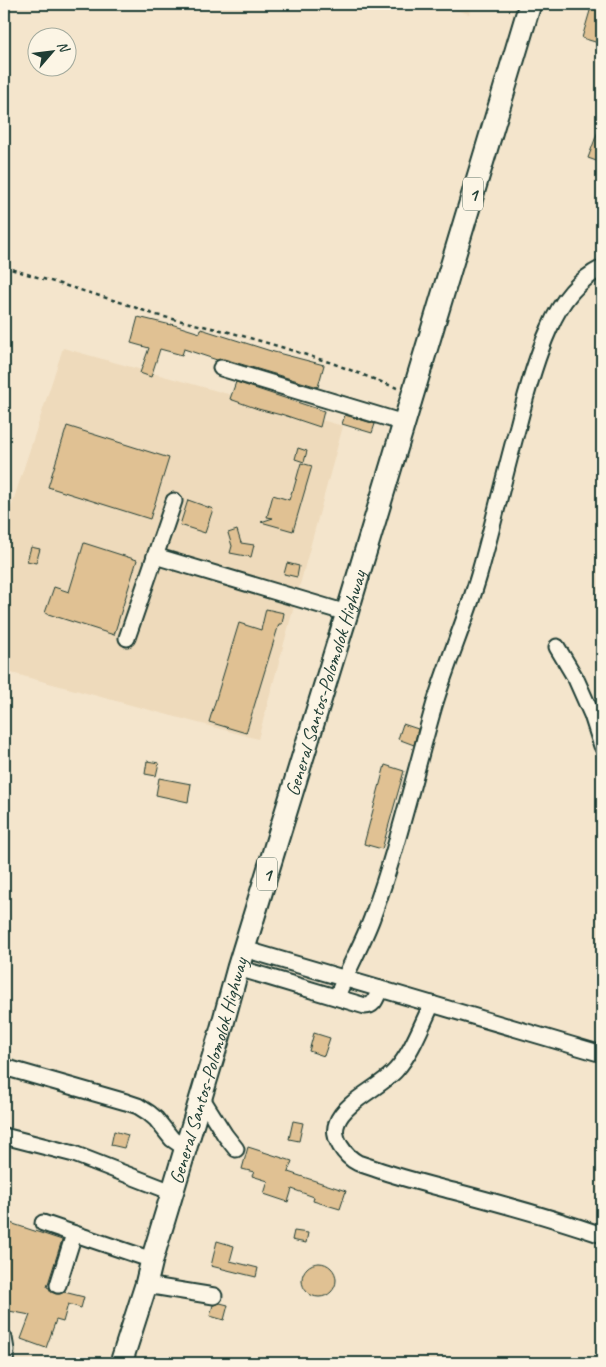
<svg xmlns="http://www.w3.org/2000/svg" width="606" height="1367" font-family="Caveat,sans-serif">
<rect width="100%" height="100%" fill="#f4e5cc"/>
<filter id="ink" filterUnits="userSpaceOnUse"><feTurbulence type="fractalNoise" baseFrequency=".02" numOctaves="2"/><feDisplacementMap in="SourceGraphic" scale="10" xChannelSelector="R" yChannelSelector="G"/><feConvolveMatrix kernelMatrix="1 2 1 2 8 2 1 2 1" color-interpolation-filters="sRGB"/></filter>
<g filter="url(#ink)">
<g fill="#eedabb">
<polygon points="436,4 472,4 469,14"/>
<polygon points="63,348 343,426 258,739 4,671 4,529"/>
</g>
<g fill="#e0c193" stroke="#1f3d34">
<polygon points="592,4 602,4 602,44 582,38"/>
<polygon points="601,123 602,123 602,163 588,158"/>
<polygon points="138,317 171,325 171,324 200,333 201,329 274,352 324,365 318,387 224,359 217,360 184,349 182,355 160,349 151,377 140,373 149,348 131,343"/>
<polygon points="236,382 324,411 320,427 281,414 281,415 258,409 230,399"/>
<polygon points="345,415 375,424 372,433 342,424"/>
<polygon points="67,426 169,458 150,519 48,487"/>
<polygon points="298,448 307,451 304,462 295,459"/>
<polygon points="301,463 312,466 293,531 261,522 273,518 267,517 273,495 289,500 292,491 293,491"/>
<polygon points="188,500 213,509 205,533 180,525"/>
<polygon points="237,530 241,543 254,545 251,557 230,553 232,546 228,533"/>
<polygon points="84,543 137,560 114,635 45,613 54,587 69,592"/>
<polygon points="31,547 40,549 36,563 27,561"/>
<polygon points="287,563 299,566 297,577 284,574"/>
<polygon points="266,609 284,613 282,624 279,624 246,733 209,722 239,623 261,630"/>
<polygon points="403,724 418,729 414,745 398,739"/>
<polygon points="147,761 159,763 156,776 145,774"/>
<polygon points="385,765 404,771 382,849 364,844"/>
<polygon points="159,778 191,784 188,802 156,795"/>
<polygon points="314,1033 330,1038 324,1056 309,1051"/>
<polygon points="293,1121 303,1123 299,1141 289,1139"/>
<polygon points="114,1131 128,1135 124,1148 111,1145"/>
<polygon points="248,1147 292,1161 288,1172 346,1191 340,1209 313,1201 314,1197 292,1189 288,1202 264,1194 268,1181 252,1176 254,1172 242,1169"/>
<polygon points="4,1221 62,1240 47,1287 49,1288 51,1292 56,1294 60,1294 64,1292 84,1297 81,1308 68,1304 63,1322 56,1320 46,1348 21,1339 30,1315 4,1310"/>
<polygon points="294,1231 308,1233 306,1243 292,1240"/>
<polygon points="217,1241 234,1246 230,1261 258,1268 256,1277 211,1266"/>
<circle cx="319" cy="1280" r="17"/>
<polygon points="220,1303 228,1305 224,1320 210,1316 213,1305"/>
</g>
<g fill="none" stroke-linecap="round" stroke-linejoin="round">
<g stroke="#1f3d34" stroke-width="19">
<g id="minor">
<polyline points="221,368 404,423"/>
<polyline points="155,556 347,613"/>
<polyline points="127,638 174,501"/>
<polyline points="557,647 576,679 592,715 602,746"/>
<polyline points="244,949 602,1054"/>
<path d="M238 968 365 1006C375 1006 376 997 380 989"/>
<path d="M337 997C347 970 362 945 372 918 397 850 414 776 434 706 447 662 466 620 479 575 493 526 504 476 518 426 526 394 535 360 549 329 560 303 576 281 602 268"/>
<path d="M432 1004C421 1026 412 1052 396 1070 381 1087 344 1102 337 1123 331 1138 345 1156 358 1163 364 1165 370 1167 376 1169 401 1178 427 1184 453 1191 503 1204 553 1218 602 1235"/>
<polyline points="4,1067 126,1102 138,1106 149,1113 156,1119 172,1139 185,1148"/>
<polyline points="201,1097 225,1135 236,1149"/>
<polyline points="4,1136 74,1154 172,1192"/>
<polyline points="43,1223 152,1260"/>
<polyline points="58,1285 74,1234"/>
<polyline points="146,1285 214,1296"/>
<polyline points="4,1338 6,1350 5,1363"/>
</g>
</g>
<g stroke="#1f3d34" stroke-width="25">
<g id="highway">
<path id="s1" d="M121 1363 146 1285 152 1260 220 1034 238 968 347 613 530 4"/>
</g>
</g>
<polyline stroke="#1f3d34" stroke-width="2.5" stroke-dasharray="4 4" stroke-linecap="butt" points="4,267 123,303 156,315 229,332 281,347 332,363 397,388"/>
<use href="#minor" stroke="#fcf5e5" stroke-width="15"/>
<use href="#highway" stroke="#fcf5e5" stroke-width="21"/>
</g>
</g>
<g text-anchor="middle" stroke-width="4" stroke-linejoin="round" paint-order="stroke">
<g fill="#fcf5e5" stroke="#617469" stroke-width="1">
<rect x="463" y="177.5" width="20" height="33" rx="4"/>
<rect x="257" y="857.5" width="20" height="33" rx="4"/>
</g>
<g font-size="19" font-weight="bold" fill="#1f3d34">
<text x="473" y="201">1</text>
<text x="267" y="881">1</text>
</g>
<g font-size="20" fill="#1f3d34" stroke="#fcf5e5">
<text dy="7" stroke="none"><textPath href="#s1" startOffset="710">General Santos-Polomolok Highway</textPath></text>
<text dy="7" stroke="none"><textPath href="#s1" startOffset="305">General Santos-Polomolok Highway</textPath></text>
</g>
</g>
<rect width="606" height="1367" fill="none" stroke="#fcf5e5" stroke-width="20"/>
<rect x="10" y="10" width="586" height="1347" fill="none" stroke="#1f3d34" stroke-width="2" filter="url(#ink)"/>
<g transform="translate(52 52) rotate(62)"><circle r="24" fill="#fcf5e5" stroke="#a4ab9e"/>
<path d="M0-4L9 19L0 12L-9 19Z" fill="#1f3d34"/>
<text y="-8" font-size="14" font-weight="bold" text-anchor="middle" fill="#1f3d34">N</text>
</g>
</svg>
